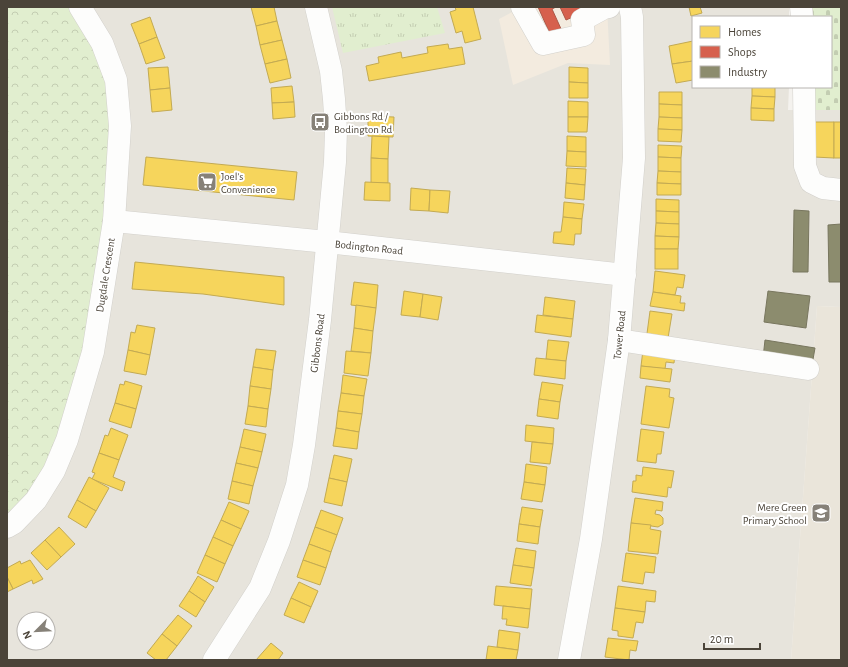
<svg xmlns="http://www.w3.org/2000/svg" width="848" height="667" font-family="'Alegreya Sans',sans-serif">
<defs>
<pattern id="grass-tufts" width="24" height="20" patternUnits="userSpaceOnUse"><rect width="24" height="20" fill="#e1eecf"/><path d="M3 7l-1-3M5 7V3M7 7l1-3M15 17l-1-3M17 17v-4M19 17l1-3" fill="none" stroke="#c3cdb2"/></pattern>
<pattern id="forest-crowns" width="20" height="18" patternUnits="userSpaceOnUse"><rect width="20" height="18" fill="#e1eecf"/><path d="M2 6a3 3 0 1 1 6 0M12 15a3 3 0 1 1 6 0" fill="none" stroke="#c3cdb2"/></pattern>
<pattern id="cemetery-stones" width="16" height="16" patternUnits="userSpaceOnUse"><rect width="16" height="16" fill="#e1eecf"/><path d="M2 7V4a2 2 0 0 1 4 0v3zM10 15v-3a2 2 0 0 1 4 0v3z" fill="#c3cdb2"/></pattern>
</defs>
<rect width="100%" height="100%" fill="#f4f2ee"/>
<path fill="#e7e4dc" fill-rule="evenodd" d="M7 7H789V17H693V87H789L788 110H841V307L817 306 791 660H7ZM24 619H48V643H24Z"/>
<polygon fill="#f3ebdf" points="512,7 607,7 610,65 568,63 513,85 499,19 514,11"/>
<polygon fill="#eae5da" points="817,306 841,307 841,660 791,660"/>
<polygon fill="url(#grass-tufts)" points="332,7 437,7 445,33 343,53"/>
<polygon fill="url(#forest-crowns)" points="7,7 72,7 93,39 109,92 110,159 98,260 85,343 57,439 45,469 28,497 7,517"/>
<polygon fill="url(#cemetery-stones)" points="804,7 841,7 841,110 814,110 812,87 831,87 831,17 805,17"/>
<g fill="#f6d55c" stroke="#c3aa52">
<polygon points="251,7 274,7 277,21 256,26"/>
<polygon points="455,7 473,7 481,39 465,43 462,31 456,33 450,12 456,10"/>
<polygon points="689,7 700,7 702,13 691,16"/>
<polygon points="150,17 157,37 139,44 131,24"/>
<polygon points="277,21 282,40 260,45 256,26"/>
<polygon points="157,37 165,58 146,64 139,44"/>
<polygon points="282,40 287,59 265,64 260,45"/>
<polygon points="693,41 693,61 672,64 669,46"/>
<polygon points="448,44 449,49 462,47 465,64 369,81 366,66 379,63 378,57 401,52 402,58 428,53 427,47"/>
<polygon points="287,59 291,78 270,83 265,64"/>
<polygon points="693,61 693,80 676,83 672,64"/>
<polygon points="168,67 170,88 150,90 148,68"/>
<polygon points="569,67 588,68 588,83 569,82"/>
<polygon points="569,82 588,83 588,98 569,98"/>
<polygon points="292,86 294,102 272,103 271,88"/>
<polygon points="752,87 775,87 775,97 752,96"/>
<polygon points="170,88 172,110 152,112 150,90"/>
<polygon points="659,92 682,92 682,105 659,104"/>
<polygon points="752,96 775,97 774,109 751,108"/>
<polygon points="568,101 588,102 588,117 568,117"/>
<polygon points="294,102 295,117 273,119 272,103"/>
<polygon points="659,104 682,105 682,118 659,117"/>
<polygon points="751,108 774,109 774,121 751,120"/>
<polygon points="368,116 394,117 393,137 368,136"/>
<polygon points="568,117 588,117 587,132 568,132"/>
<polygon points="659,117 682,118 682,130 658,129"/>
<polygon points="814,122 834,122 834,158 814,157"/>
<rect x="834" y="122" width="7" height="36"/>
<polygon points="658,129 682,130 681,142 658,141"/>
<polygon points="372,136 389,137 388,159 371,158"/>
<polygon points="567,136 586,137 586,152 567,151"/>
<polygon points="658,145 682,146 681,158 658,157"/>
<polygon points="567,151 586,152 586,167 566,166"/>
<polygon points="146,157 297,172 294,200 143,185"/>
<polygon points="658,157 681,158 681,172 658,171"/>
<polygon points="371,158 388,159 388,183 371,183"/>
<polygon points="567,168 586,169 585,185 566,183"/>
<polygon points="658,171 681,172 681,184 657,183"/>
<polygon points="365,182 390,183 390,201 364,200"/>
<polygon points="566,183 585,185 584,200 565,198"/>
<polygon points="657,183 681,184 681,195 657,195"/>
<polygon points="411,188 430,190 429,211 410,210"/>
<polygon points="430,190 450,191 448,213 429,211"/>
<polygon points="656,199 679,200 679,212 656,211"/>
<polygon points="564,202 584,204 582,219 563,217"/>
<polygon points="656,211 679,212 679,224 656,223"/>
<polygon points="563,217 582,219 581,234 575,234 574,245 553,243 554,232 561,232"/>
<polygon points="656,223 679,224 679,237 655,236"/>
<polygon points="655,236 679,237 678,249 655,249"/>
<rect x="655" y="249" width="23" height="20"/>
<polygon points="135,262 284,277 284,305 203,294 132,289"/>
<polygon points="655,271 685,275 683,288 677,287 675,295 653,292"/>
<polygon points="354,282 378,285 376,308 351,305"/>
<polygon points="404,291 423,294 420,317 401,315"/>
<polygon points="653,292 681,296 680,303 685,303 684,311 650,306"/>
<polygon points="423,294 442,297 438,320 420,317"/>
<polygon points="545,297 575,301 573,319 543,315"/>
<polygon points="356,305 376,308 373,331 354,328"/>
<polygon points="650,311 672,314 667,344 646,341"/>
<polygon points="537,315 573,319 571,337 535,332"/>
<polygon points="137,325 155,328 150,355 128,350 131,332 135,333"/>
<polygon points="354,328 373,331 371,353 351,351"/>
<polygon points="548,340 569,342 566,361 546,359"/>
<polygon points="256,349 276,351 273,370 253,367"/>
<polygon points="128,350 150,355 146,375 124,371"/>
<polygon points="643,350 675,354 674,363 666,362 665,369 641,366"/>
<polygon points="346,351 371,353 368,376 344,373"/>
<polygon points="536,358 566,361 565,379 534,375"/>
<polygon points="641,366 672,369 670,382 640,378"/>
<polygon points="253,367 273,370 271,389 250,386"/>
<polygon points="343,375 367,379 364,396 341,393"/>
<polygon points="125,381 142,386 136,409 115,403 120,384 124,385"/>
<polygon points="542,382 563,385 560,402 539,399"/>
<polygon points="250,386 271,389 268,409 248,406"/>
<polygon points="646,386 670,389 669,397 674,398 669,428 641,424"/>
<polygon points="341,393 364,396 362,414 338,411"/>
<polygon points="539,399 560,402 558,419 537,416"/>
<polygon points="115,403 136,409 131,428 109,421"/>
<polygon points="248,406 268,409 266,427 245,424"/>
<polygon points="338,411 362,414 359,432 336,428"/>
<polygon points="526,425 554,428 553,444 525,441"/>
<polygon points="111,428 128,435 119,460 99,453 105,435 108,436"/>
<polygon points="336,428 359,432 357,449 333,446"/>
<polygon points="244,429 266,434 262,452 240,447"/>
<polygon points="641,429 664,432 661,454 657,454 656,463 637,461"/>
<polygon points="532,442 553,444 550,464 530,462"/>
<polygon points="240,447 262,452 258,468 236,463"/>
<polygon points="99,453 119,460 113,477 125,482 122,491 92,479 95,473 92,472"/>
<polygon points="334,455 352,459 347,482 329,478"/>
<polygon points="236,463 258,468 253,486 232,481"/>
<polygon points="526,464 547,467 545,485 524,482"/>
<polygon points="643,467 674,471 671,488 668,487 667,497 632,492 633,481 636,481 636,475 642,476"/>
<polygon points="89,477 109,488 96,511 77,500"/>
<polygon points="329,478 347,482 342,506 324,502"/>
<polygon points="232,481 253,486 249,504 228,499"/>
<polygon points="524,482 545,485 542,502 521,499"/>
<polygon points="635,498 663,502 662,511 656,510 655,514 660,515 663,518 663,524 658,527 631,523"/>
<polygon points="77,500 96,511 86,528 68,517"/>
<polygon points="229,502 249,511 241,529 221,520"/>
<polygon points="522,507 543,510 540,527 519,524"/>
<polygon points="321,510 343,518 337,535 315,527"/>
<polygon points="221,520 241,529 233,546 213,537"/>
<polygon points="631,523 651,525 650,529 661,531 658,554 628,551"/>
<polygon points="519,524 540,527 538,544 517,541"/>
<polygon points="59,527 75,544 61,557 45,540"/>
<polygon points="315,527 337,535 331,552 309,544"/>
<polygon points="213,537 233,546 225,564 205,555"/>
<polygon points="45,540 61,557 47,570 31,553"/>
<polygon points="309,544 331,552 326,568 303,560"/>
<polygon points="516,548 536,551 534,568 513,565"/>
<polygon points="626,553 656,557 654,573 645,572 643,584 622,581"/>
<polygon points="205,555 225,564 217,582 197,573"/>
<polygon points="30,560 43,579 33,584 32,580 13,589 7,577 7,568 20,561 21,564"/>
<polygon points="303,560 326,568 320,585 297,577"/>
<polygon points="513,565 534,568 531,586 510,583"/>
<polygon points="198,576 214,587 205,602 189,591"/>
<polygon points="7,577 13,589 7,592"/>
<polygon points="299,582 318,591 311,607 291,598"/>
<polygon points="496,586 532,589 530,609 494,605"/>
<polygon points="618,586 656,591 655,602 646,601 645,612 615,608"/>
<polygon points="189,591 205,602 196,617 179,606"/>
<polygon points="291,598 311,607 304,623 284,615"/>
<polygon points="503,606 530,609 528,628 506,625 507,619 502,619"/>
<polygon points="615,608 645,612 643,623 636,622 633,638 618,636 618,631 612,630"/>
<polygon points="178,615 192,626 177,646 162,634"/>
<polygon points="499,630 520,633 518,650 497,647"/>
<polygon points="162,634 177,646 166,660 156,660 147,653"/>
<polygon points="608,638 638,641 636,651 630,650 629,660 605,657"/>
<polygon points="271,643 283,653 278,660 256,660"/>
<polygon points="488,646 518,650 516,660 486,660"/>
</g>
<g fill="#d6604d" stroke="#ac5847">
<polygon points="538,7 556,7 552,9 562,31 551,36"/>
<polygon points="560,7 590,7 591,9 566,20"/>
</g>
<g fill="#8c8c6e" stroke="#78765e">
<polygon points="794,210 809,211 808,272 793,272"/>
<polygon points="841,224 841,282 829,282 828,225"/>
<polygon points="768,291 810,296 806,328 764,322"/>
<polygon points="765,340 815,348 812,365 763,358"/>
</g>
<g fill="none" stroke-linecap="round" stroke-linejoin="round">
<g stroke="#d2d0cb" stroke-width="23">
<g id="minor">
<polyline points="522,7 543,44 584,35 582,20 604,8 609,7"/>
<polyline points="801,7 802,17"/>
<polyline points="804,87 805,166 811,182 823,188 841,190"/>
<polyline points="114,221 327,242 625,275"/>
<polyline points="619,340 808,369"/>
<polyline points="7,527 14,523 36,500 54,471 67,440 93,352 114,221 120,126 116,80 102,43 80,7"/>
<polyline points="214,660 260,588 279,541 297,485 304,445 320,320 335,162 336,130 334,99 331,71 316,7"/>
<polyline points="569,660 591,539 619,340 634,158 632,17 630,7"/>
</g>
</g>
<use href="#minor" stroke="#fdfdfc" stroke-width="22"/>
</g>
<defs>
<g id="bus-square" transform="scale(1)"><rect x="-9" y="-9" width="18" height="18" rx="4" fill="#868178" stroke="#fff"/><path d="M-5-6H5V4H4V6H2V4H-2V6H-4V4H-5ZM-3.5-4V0h7V-4ZM-3.5 1.2v1.5H-2V1.2ZM2 1.2v1.5H3.5V1.2Z" fill="#fff"/></g>
<g id="supermarket-square" transform="scale(1)"><rect x="-9" y="-9" width="18" height="18" rx="4" fill="#868178" stroke="#fff"/><path d="M-6-5.5h2.5l.6 2H6L4.5 2H-2.5L-4.4-4H-6ZM-1.5 3.2a1.3 1.3 0 1 0 .1 0ZM3 3.2a1.3 1.3 0 1 0 .1 0Z" fill="#fff"/></g>
<g id="school-square" transform="scale(1)"><rect x="-9" y="-9" width="18" height="18" rx="4" fill="#868178" stroke="#fff"/><path d="M0-5L7-2L0 1L-7-2ZM-4 1L0 2.5L4 1V4Q0 6-4 4Z" fill="#fff"/></g>
</defs>
<g fill-rule="evenodd">
<use href="#bus-square" x="320" y="122"/>
<use href="#supermarket-square" x="207" y="182"/>
<use href="#school-square" x="821" y="513"/>
</g>
<g text-anchor="middle" stroke-width="4" stroke-linejoin="round" paint-order="stroke">
<g font-size="11" fill="#4b4439" stroke="#fff" text-anchor="start">
<text x="334" y="120">Gibbons Rd /<tspan x="334" dy="13">Bodington Rd</tspan></text>
<text x="221" y="180">Joel's<tspan x="221" dy="13">Convenience</tspan></text>
<text x="807" y="511" text-anchor="end">Mere Green<tspan x="807" dy="13">Primary School</tspan></text>
</g>
<g font-size="11" fill="#4b4439" stroke="#fff">
<text transform="translate(369 247) rotate(6)" y="4">Bodington Road</text>
<text transform="translate(105 275) rotate(-81)" y="4">Dugdale Crescent</text>
<text transform="translate(619 335) rotate(-84)" y="4">Tower Road</text>
<text transform="translate(317 343) rotate(-83)" y="4">Gibbons Road</text>
</g>
</g>
<rect width="848" height="667" fill="none" stroke="#4b4439" stroke-width="16"/>
<rect x="692" y="16" width="140" height="72" fill="#ffffff" stroke="#b7b4b0"/>
<rect x="700" y="26" width="20" height="12" fill="#f6d55c" stroke="#b7b4b0"/>
<text x="728" y="36" font-size="12" fill="#4b4439">Homes</text>
<rect x="700" y="46" width="20" height="12" fill="#d6604d" stroke="#b7b4b0"/>
<text x="728" y="56" font-size="12" fill="#4b4439">Shops</text>
<rect x="700" y="66" width="20" height="12" fill="#8c8c6e" stroke="#b7b4b0"/>
<text x="728" y="76" font-size="12" fill="#4b4439">Industry</text>
<g transform="translate(36 631) rotate(246)"><circle r="19" fill="#ffffff" stroke="#b7b4b0"/>
<path d="M0-3L7 15L0 10L-7 15Z" fill="#868178"/>
<text y="-6" font-size="11" font-weight="bold" text-anchor="middle" fill="#4b4439">N</text>
</g>
<path d="M704 643v6h56v-6" fill="none" stroke="#4b4439" stroke-width="2"/>
<text x="710" y="643" font-size="12" fill="#4b4439" stroke="#ffffff" stroke-width="3" paint-order="stroke">20 m</text>
</svg>
